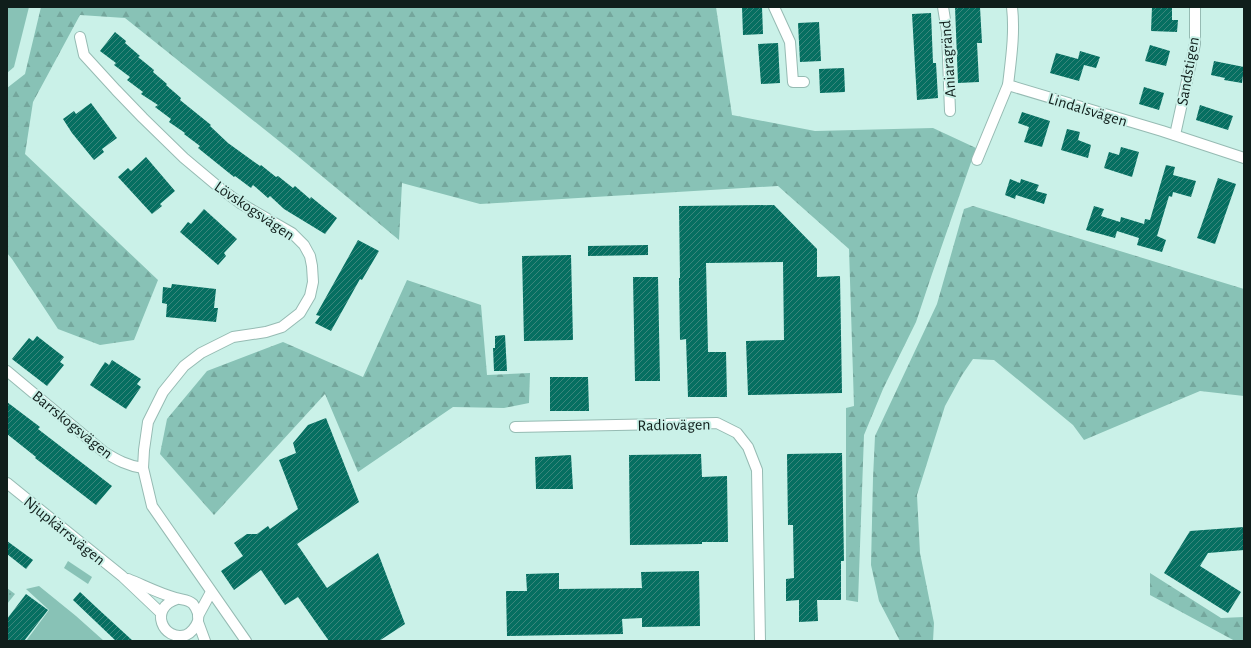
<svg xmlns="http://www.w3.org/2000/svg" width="1251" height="648" font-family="'Alegreya Sans',sans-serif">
<defs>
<pattern id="forest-firs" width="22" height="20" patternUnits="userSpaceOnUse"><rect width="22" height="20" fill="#88c2b6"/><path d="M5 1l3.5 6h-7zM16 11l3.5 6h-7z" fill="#74a69c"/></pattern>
<pattern id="park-dots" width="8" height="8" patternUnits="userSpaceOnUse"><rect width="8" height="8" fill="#88c2b6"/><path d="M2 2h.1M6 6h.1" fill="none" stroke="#74a69c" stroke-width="1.8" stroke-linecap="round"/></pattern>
<pattern id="building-hatch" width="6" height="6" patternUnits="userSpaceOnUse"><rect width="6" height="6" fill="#066f61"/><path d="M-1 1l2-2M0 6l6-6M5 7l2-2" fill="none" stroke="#3b867c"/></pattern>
</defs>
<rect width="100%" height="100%" fill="#caf1e8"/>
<g fill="#88c2b6">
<polygon points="7,7 29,7 14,67 7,73"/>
<polygon points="68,561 92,577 88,584 64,568"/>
<polygon points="39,586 76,616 104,641 26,641 49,610 26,589"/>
</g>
<g fill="url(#forest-firs)">
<polygon points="41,7 716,7 732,115 815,131 933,128 976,148 932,274 916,322 883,389 864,435 858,602 846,600 846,408 854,406 849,249 778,186 480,204 402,183 399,240 294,153 125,18 80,15 33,102 25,154 158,280 134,340 100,345 58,329 12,259 7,253 7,88 25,74"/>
<polygon points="973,206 1244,289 1244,396 1200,391 1084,440 1073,425 994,360 973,359 962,375 945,406 917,495 920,553 934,623 933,641 900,641 879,601 871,565 873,478 875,436 937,304 964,209"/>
<polygon points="407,280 481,305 487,375 530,373 529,403 504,408 453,407 358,472 325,394 214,515 160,454 167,419 207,371 283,342 363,377"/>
<polygon points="1150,573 1221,618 1244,617 1244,641 1235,641 1150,595"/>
</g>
<polygon fill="url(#park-dots)" points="7,588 15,594 7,604"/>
<g fill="url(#building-hatch)">
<polygon points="742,7 762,7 763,34 743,35"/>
<polygon points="955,7 980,7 982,43 977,43 979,82 958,83"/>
<polygon points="1152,7 1172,7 1172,20 1178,20 1177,32 1151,31"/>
<polygon points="931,13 933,63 936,63 938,98 917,100 912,14"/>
<polygon points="819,22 821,61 800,62 798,23"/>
<polygon points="115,32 126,41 125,43 140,56 138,57 154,70 153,72 167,84 166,85 181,98 180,100 211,125 210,126 228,143 260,166 261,165 276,177 278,176 293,188 295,186 310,199 311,197 337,218 325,234 284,209 270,196 268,198 253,185 251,188 235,176 234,177 198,148 200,146 184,134 185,133 169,122 171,119 155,107 158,105 141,94 143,92 127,80 130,77 114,65 116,63 100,51"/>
<polygon points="778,43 780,83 761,84 758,44"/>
<polygon points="1150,45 1170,51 1166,66 1145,61"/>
<polygon points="1080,51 1100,57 1096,68 1084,65 1079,81 1050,73 1056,53 1078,59"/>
<polygon points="1214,61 1244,67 1242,83 1224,80 1225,78 1211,75"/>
<polygon points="844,68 845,92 820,93 819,69"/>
<polygon points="1144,87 1164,93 1159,110 1139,104"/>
<polygon points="91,103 117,138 102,149 104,152 94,160 72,133 63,119 74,111 76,114"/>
<polygon points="1200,105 1233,116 1228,130 1196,120"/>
<polygon points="1022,112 1050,121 1042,147 1024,142 1029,127 1018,123"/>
<polygon points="1067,129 1080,132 1078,140 1091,145 1088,158 1061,150"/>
<polygon points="1121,147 1139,152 1132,177 1104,168 1109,152 1119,155"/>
<polygon points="146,157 175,191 160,204 162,206 152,214 118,177 128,168 131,171"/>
<polygon points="1166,165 1175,167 1173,175 1196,181 1191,197 1173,192 1172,197 1169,196 1157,236 1166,240 1162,252 1137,245 1139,238 1117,231 1115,238 1086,230 1094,206 1104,209 1101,216 1120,222 1121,217 1144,224 1145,219 1150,220"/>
<polygon points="1218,178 1236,184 1215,244 1197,238"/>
<polygon points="1010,179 1020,183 1021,179 1039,185 1036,191 1047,194 1044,204 1016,195 1015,199 1005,195"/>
<polygon points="774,205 817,249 817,277 840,276 842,393 748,395 746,341 784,340 783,262 706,263 708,352 726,352 727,397 688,397 686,339 680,340 679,278 680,278 679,206"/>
<polygon points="204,209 237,239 224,253 226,256 218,265 180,232 188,222 191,224"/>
<polygon points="358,240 379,251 362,280 360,279 331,331 315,323 320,316 316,315"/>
<polygon points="648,245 648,255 588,256 588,246"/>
<polygon points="571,255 573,340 524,341 522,256"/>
<polygon points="633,277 658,277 660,381 635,381"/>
<polygon points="172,284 216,289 214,308 218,308 216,322 166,317 167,304 162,303 163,287 171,288"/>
<polygon points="505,335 507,371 494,371 493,348 495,348 495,336"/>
<polygon points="37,336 64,357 60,362 64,365 47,386 12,359 29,338 33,341"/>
<polygon points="112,360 141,379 137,384 141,387 126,409 90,385 105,362 109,365"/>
<polygon points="550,377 588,377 589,411 550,411"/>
<polygon points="7,402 40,427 38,429 112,486 96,505 35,458 36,457 7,434"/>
<polygon points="326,418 359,502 297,544 327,588 378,553 405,624 379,641 329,641 298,597 285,605 261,570 234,590 221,571 243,556 234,543 247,534 257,534 268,526 270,529 298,509 279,460 296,453 293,443 308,425"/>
<polygon points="842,453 844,561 841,561 841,600 817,600 818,621 799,622 799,600 786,601 786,579 794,578 793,525 788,525 787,454"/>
<polygon points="701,454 702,477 727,476 728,542 702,542 702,544 630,545 629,455"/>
<polygon points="571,455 573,489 536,489 535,457"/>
<polygon points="1244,527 1244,550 1208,553 1200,566 1241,592 1228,613 1164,573 1190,531"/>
<polygon points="7,541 33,560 26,569 7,554"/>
<polygon points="699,571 700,626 642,627 642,618 622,619 623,634 507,636 506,591 527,591 526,574 559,573 559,589 642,588 641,572"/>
<polygon points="80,592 96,607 133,641 116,641 73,600"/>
<polygon points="26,594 48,610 24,641 7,641 7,619"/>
</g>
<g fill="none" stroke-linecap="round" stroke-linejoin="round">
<g stroke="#96bbb3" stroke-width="12">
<g id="minor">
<polyline points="774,7 790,42 793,82 804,82"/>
<polyline points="943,7 947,32 950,111"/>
<path d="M1012 7C1015 33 1011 59 1008 85L1162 131 1244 158"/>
<polyline points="80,37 84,55 116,90 143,118 184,158 221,189 240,203 292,233 304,245 310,256 312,266 313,282 310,296 300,313 282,327 266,332 233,337 201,353 184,366 163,392 148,422 144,450 143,468 152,506 246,641"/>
<polyline points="1175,135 1195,44 1195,7"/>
<polyline points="977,160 1008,85"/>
<path d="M7 371 104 452C117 460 128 466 143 468"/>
<polyline points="515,427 717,423 737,433 748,447 757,470 760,641"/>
<polyline points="7,483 122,576 161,613"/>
<path d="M128 579C143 585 160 594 176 598 182 600 188 599 193 604 197 609 199 616 198 621 196 627 191 633 186 635 163 642 148 608 177 599"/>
<polyline points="198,616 211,592"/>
<polyline points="198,622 205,641"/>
</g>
</g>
<use href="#minor" stroke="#fff" stroke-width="10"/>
</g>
<g text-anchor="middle" stroke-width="4" stroke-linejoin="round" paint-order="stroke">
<g font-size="16" fill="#101e1b" stroke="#caf1e8">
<text transform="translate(947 59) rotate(-94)" y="6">Aniaragränd</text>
<text transform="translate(1187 71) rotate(-80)" y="6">Sandstigen</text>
<text transform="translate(1088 109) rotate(17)" y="6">Lindalsvägen</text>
<text transform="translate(255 210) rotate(34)" y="6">Lövskogsvägen</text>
<text transform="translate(73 424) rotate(39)" y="6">Barrskogsvägen</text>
<text transform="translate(674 424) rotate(-1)" y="6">Radiovägen</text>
<text transform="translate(65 530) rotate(39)" y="6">Njupkärrsvägen</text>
</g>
</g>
<rect width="1251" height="648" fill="none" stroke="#101e1b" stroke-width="16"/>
</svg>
